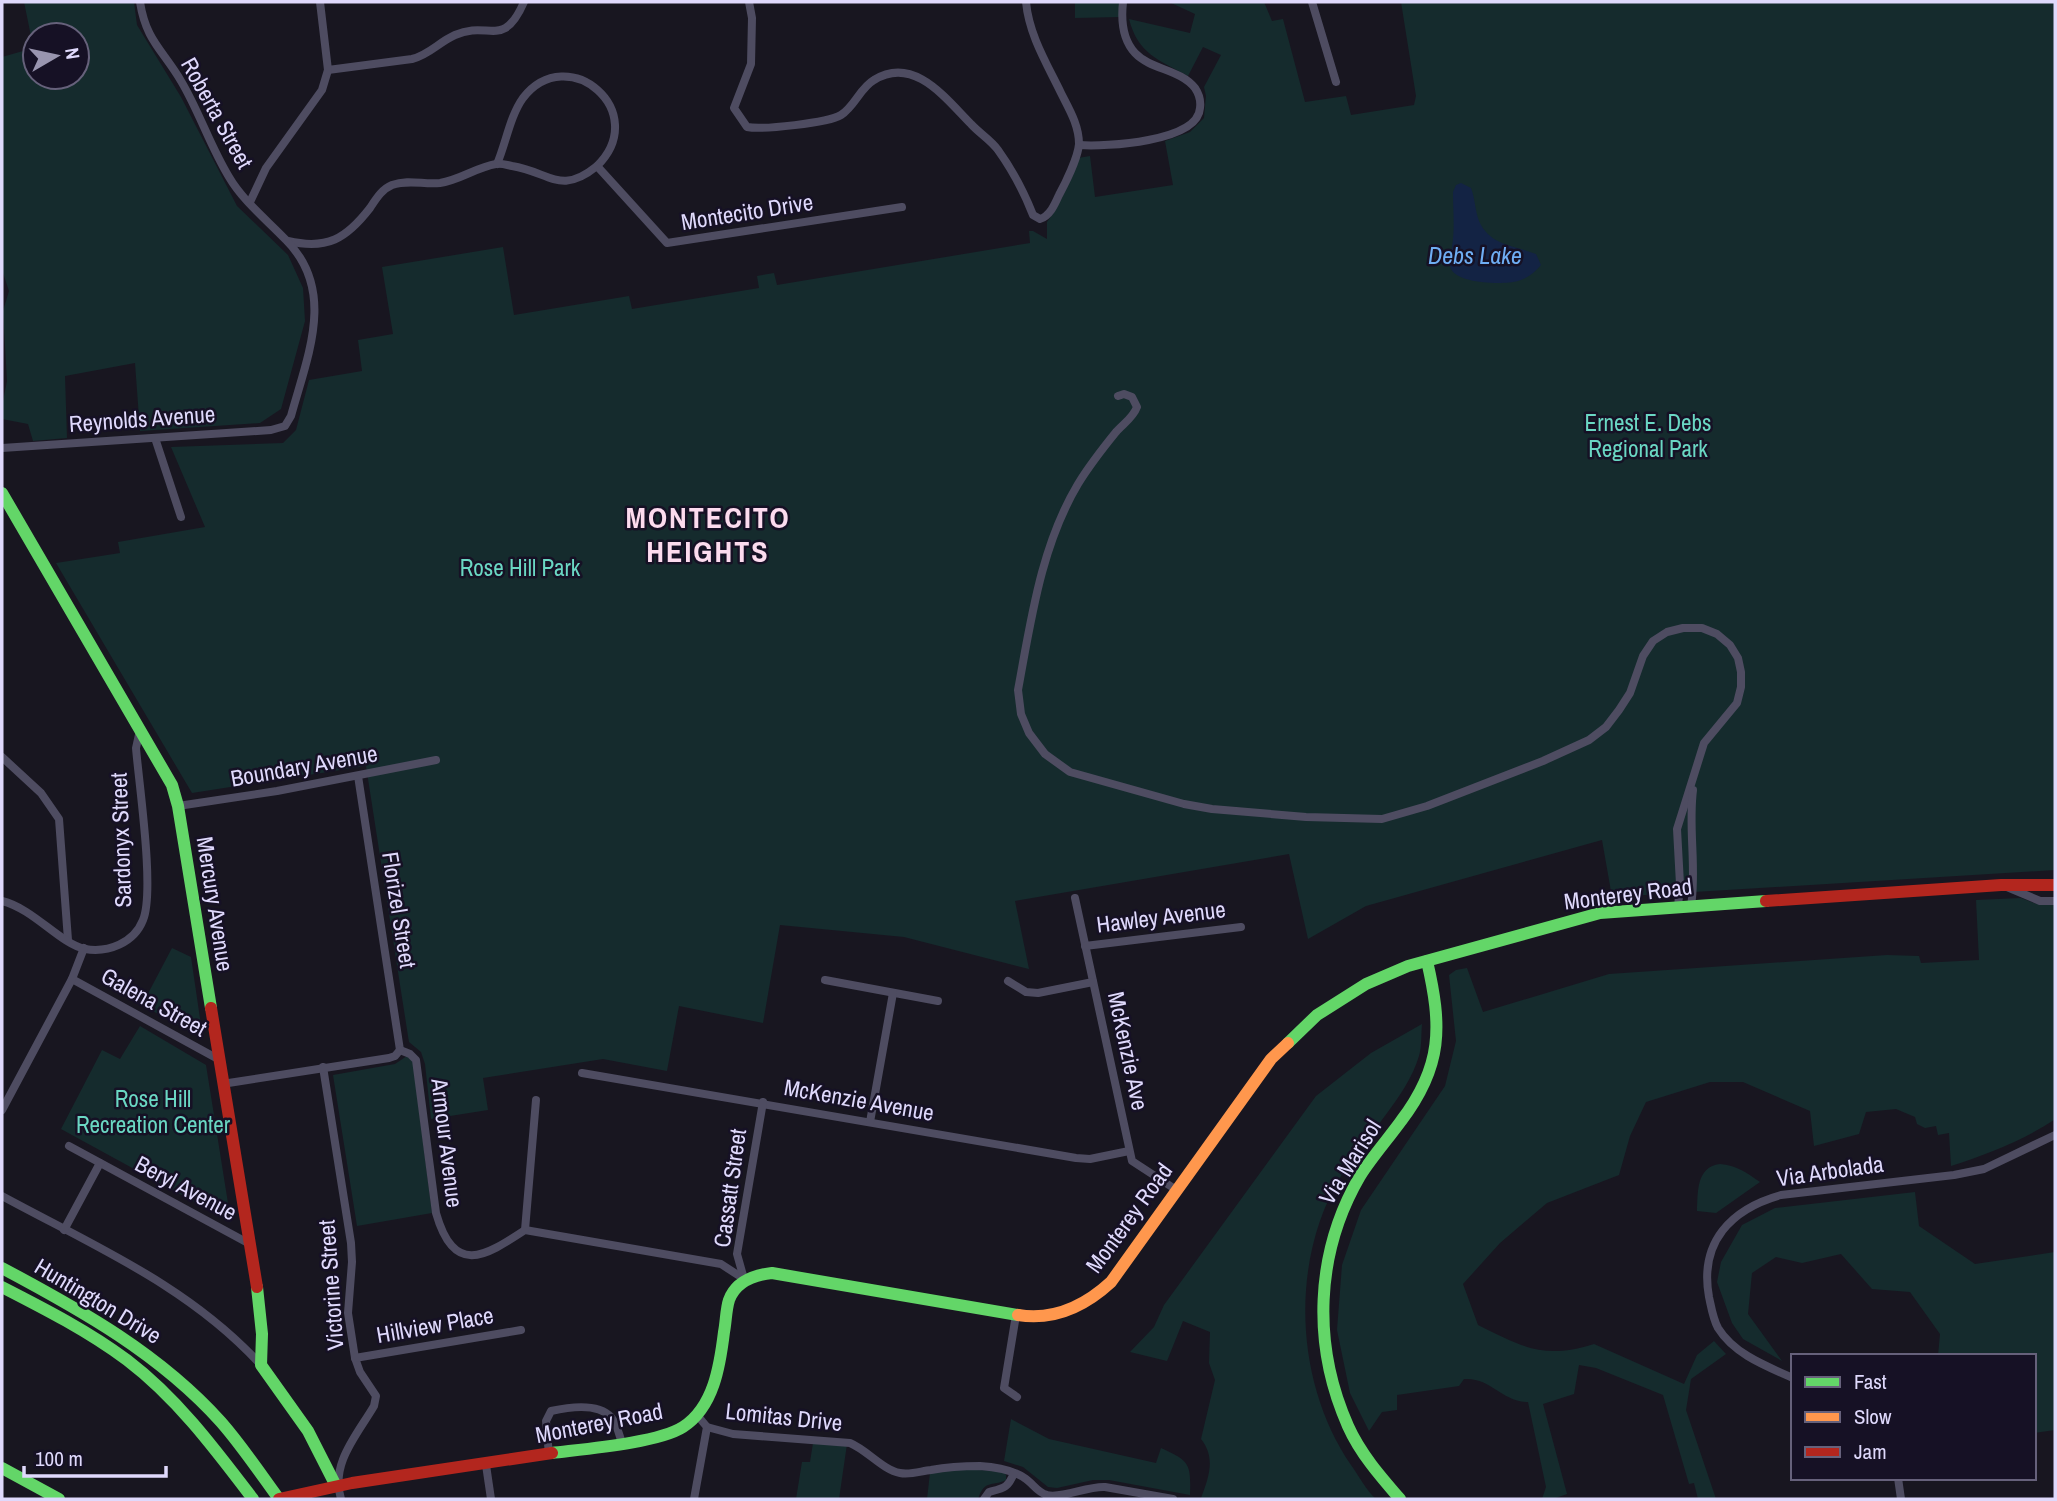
<svg xmlns="http://www.w3.org/2000/svg" width="2057" height="1501" font-family="'Archivo Narrow',sans-serif">
<rect width="100%" height="100%" fill="#181620"/>
<g fill="#152b2d" fill-rule="evenodd">
<path d="M24 2H134L137 25 181 97 237 206 288 255 303 288 305 321 281 409 260 423 140 431 135 363 65 376 67 438 33 441 28 424 2 419V406L7 381 3 311 9 291 2 270V57L23 51 32 41ZM35 35H77V77H35Z"/>
<polygon points="1075,2 1120,2 1120,17 1075,18"/>
<path d="M1169 2H1264L1272 21 1283 19 1305 102 1346 96 1351 115 1414 105 1416 96 1401 2H2055V870L1612 897 1602 840 1366 906 1308 939 1289 854 1015 901 1029 969 904 937 780 925 763 1023 679 1006 667 1071 603 1059 483 1078 488 1110 431 1119 425 1064 421 1052 409 1042 408 1036 366 766 192 793 56 563 120 553 118 542 205 527 171 447 283 443 296 430 309 380 362 371 358 340 393 334 382 267 503 247 514 315 629 296 632 309 759 288 757 276 774 273 777 285 1030 243 1029 231H1033L1047 239V222L1054 212 1078 158 1090 156 1095 197 1173 185 1165 141 1190 132 1204 118 1206 96 1204 87 1221 55 1203 47 1188 76C1159 60 1138 54 1129 19L1190 33 1195 14Z"/>
<path d="M2021 898 2037 904H2055L2054 1120C2022 1141 1988 1154 1951 1166L1949 1133 1938 1135 1936 1126 1925 1128 1917 1124 1915 1117 1896 1109 1866 1112 1859 1134 1814 1146 1810 1111 1743 1082H1710L1646 1102 1630 1136 1619 1175 1547 1203 1500 1243 1463 1284 1478 1325C1523 1347 1543 1360 1594 1344L1684 1384 1697 1355 1714 1341 1726 1354 1691 1379 1686 1410 1716 1499H1698L1694 1483 1689 1484 1663 1395 1596 1368 1579 1365 1574 1394 1543 1404 1567 1494 1553 1499H1542L1546 1487 1528 1402C1500 1401 1491 1377 1464 1379L1459 1386 1397 1395V1410L1382 1412 1369 1431 1350 1393 1337 1330 1342 1265 1361 1210 1445 1086 1456 1041 1449 975 1456 970 1467 968 1483 1012 1609 974 1887 955 1919 956 1921 963 1979 960 1976 900Z"/>
<polygon points="172,948 191,957 203,1039 142,1005"/>
<path d="M1422 1024C1421 1034 1422 1046 1419 1056 1406 1099 1364 1137 1341 1176 1289 1262 1295 1383 1351 1465 1359 1476 1366 1490 1376 1499L1201 1498C1209 1477 1216 1458 1201 1439L1215 1380 1209 1363 1210 1332 1183 1321 1167 1361 1130 1352 1154 1327 1164 1305 1316 1096 1371 1053Z"/>
<polygon points="140,1026 206,1065 231,1222 61,1129 102,1050 120,1059"/>
<polygon points="407,1056 413,1062 432,1213 357,1226 333,1075 395,1064"/>
<path d="M1720 1164C1736 1165 1747 1173 1760 1182L1716 1213 1697 1211C1698 1192 1696 1167 1720 1164Z"/>
<polygon points="1915,1192 1919,1226 1975,1264 2055,1252 2055,1430 2034,1433 2034,1356 1938,1356 1940,1334 1910,1292 1872,1289 1841,1254 1802,1263 1776,1257 1752,1273 1748,1314 1782,1361 1743,1339 1732,1323 1717,1282 1721,1262 1742,1225 1775,1208"/>
<path d="M1011 1419 1049 1439 1156 1463 1161 1448C1190 1461 1191 1464 1190 1495L1109 1480H1093L1057 1488 1048 1487 1023 1467 1004 1461Z"/>
<polygon points="813,1443 847,1444 839,1499 796,1499 802,1462 810,1462"/>
<path d="M951 1469 1003 1471 1006 1475V1480C991 1487 985 1479 978 1499H927L930 1473Z"/>
</g>
<path fill="#132344" d="M1461 183 1471 188C1475 198 1475 211 1479 221 1490 246 1514 245 1536 254L1541 265C1535 272 1528 278 1518 281 1504 285 1458 284 1451 269 1448 262 1451 254 1452 247 1455 230 1453 209 1453 192L1456 185Z"/>
<g fill="none" stroke-linecap="round" stroke-linejoin="round">
<g stroke="#4e4c61" stroke-width="8">
<path d="M749 2 752 18 751 64 734 108 747 127C762 130 828 123 841 115 855 106 860 88 874 80 914 55 946 99 971 124 979 133 991 140 998 150 1013 171 1024 192 1033 215L1040 219C1050 216 1055 204 1059 195 1066 182 1078 157 1079 144 1079 125 1069 109 1061 93 1047 64 1029 35 1026 2"/>
<polyline points="1312,2 1336,82"/>
<path d="M328 70 412 59C429 55 439 42 455 35 489 20 503 50 524 2"/>
<path d="M1079 145C1105 147 1198 142 1200 108 1201 101 1199 94 1195 88 1180 69 1151 70 1135 53 1122 39 1121 20 1123 2"/>
<path d="M497 164C506 143 510 116 523 98 568 40 652 112 597 166"/>
<polyline points="250,202 266,168 322,90 328,70 320,2"/>
<path d="M288 241C327 250 346 239 370 208 376 199 382 189 392 185 409 179 424 185 440 183 460 180 477 167 496 164 501 163 507 165 512 166 550 172 560 196 597 166L667 243 902 207"/>
<path d="M1118 396 1124 394 1132 397 1137 407C1133 418 1123 424 1116 432 1103 448 1089 466 1078 484 1041 546 1031 620 1018 690L1021 714 1029 733 1045 754 1070 772 1184 804 1212 809 1306 817 1382 819 1427 806 1543 761 1589 740 1606 727 1619 710 1630 693 1643 656 1653 641 1667 632 1683 628H1702L1717 634 1730 645 1738 658 1741 672V687L1737 703 1704 743 1677 829 1680 884 1678 907"/>
<polyline points="155,438 181,517"/>
<path d="M2 448 271 430 285 426 291 416C307 357 337 291 286 240 267 220 243 201 229 177 210 146 199 111 181 81 163 50 146 41 140 2"/>
<polyline points="2,757 41,793 59,819 68,940"/>
<polyline points="358,776 400,1050"/>
<polyline points="178,806 277,791 436,760"/>
<polyline points="2007,887 2040,901 2055,901"/>
<polyline points="1075,898 1132,1161 1175,1189"/>
<path d="M2 901C34 909 59 943 85 949 108 953 134 943 143 920 155 891 139 785 136 748L140 730"/>
<path d="M1691 906C1697 868 1688 829 1693 790"/>
<polyline points="1085,946 1241,927"/>
<polyline points="72,979 218,1059"/>
<polyline points="825,980 938,1001"/>
<polyline points="1008,981 1026,992 1038,993 1093,982"/>
<path d="M400 1050 410 1054 416 1060 436 1213C454 1276 484 1257 525 1230L721 1264 744 1279"/>
<path d="M323 1067 351 1243 352 1262 348 1313 355 1358 360 1372 376 1396 374 1406C357 1435 330 1464 341 1499"/>
<polyline points="582,1073 1076,1158 1090,1159 1129,1151"/>
<polyline points="222,1084 389,1058 395,1056 400,1050"/>
<polyline points="2,1110 72,979 84,948"/>
<polyline points="870,1122 893,993"/>
<polyline points="69,1146 248,1243"/>
<path d="M2 1196C94 1246 189 1286 261 1365"/>
<polyline points="64,1230 100,1163"/>
<polyline points="525,1230 536,1100"/>
<polyline points="744,1279 737,1254 763,1102"/>
<polyline points="1016,1315 1004,1388 1017,1397"/>
<polyline points="355,1358 521,1330"/>
<path d="M1793 1378C1766 1366 1734 1354 1718 1328 1713 1319 1711 1306 1709 1297 1699 1242 1731 1209 1781 1195L1954 1175 1984 1169 2055 1135"/>
<path d="M707 1427 733 1434 850 1443C867 1450 883 1470 900 1473 911 1475 921 1471 931 1470 947 1467 964 1466 980 1466 994 1467 1014 1470 1026 1479 1033 1484 1038 1493 1047 1495 1062 1499 1087 1486 1105 1487L1173 1499"/>
<path d="M549 1455 546 1421 551 1411C569 1407 598 1403 611 1417 617 1423 619 1435 622 1443"/>
<polyline points="486,1465 491,1499"/>
<polyline points="1898,1478 1901,1499"/>
<polyline points="694,1499 707,1427 697,1415"/>
<path d="M984 1499 989 1492C1004 1488 1008 1488 1014 1473"/>
</g>
<g stroke="#63d668" stroke-width="12">
<polyline points="2,493 172,785 178,806 211,1008"/>
<polyline points="1288,1043 1317,1015 1366,984 1408,966 1600,913 1766,901"/>
<path d="M2 1268C81 1310 160 1354 221 1422 242 1446 260 1473 279 1499"/>
<path d="M2 1287C45 1309 88 1331 127 1360 177 1398 215 1449 253 1499"/>
<polyline points="257,1287 262,1334 261,1365 308,1431 336,1486"/>
<path d="M552 1453C584 1449 658 1443 683 1427 714 1407 720 1365 724 1332 726 1322 726 1309 729 1300 736 1281 754 1275 772 1273L1018 1315"/>
<polyline points="2,1468 59,1499"/>
<path d="M1400 1499C1380 1476 1360 1453 1348 1426 1312 1345 1315 1253 1360 1176 1372 1157 1388 1139 1401 1121 1443 1066 1442 1026 1427 961"/>
</g>
<path stroke="#ff974d" stroke-width="12" d="M1018 1315C1055 1321 1085 1306 1111 1282L1271 1059 1288 1043"/>
<g stroke="#b3261e" stroke-width="12">
<polyline points="1766,901 2001,885 2055,885"/>
<polyline points="211,1008 257,1287"/>
<polyline points="279,1499 352,1483 552,1453"/>
</g>
</g>
<g text-anchor="middle" stroke-width="5" stroke-linejoin="round" paint-order="stroke">
<g font-size="23" fill="#dfd9fc" stroke="#161125">
<text transform="translate(217 113) rotate(61)" y="8">Roberta Street</text>
<text transform="translate(747 212) rotate(-9)" y="8">Montecito Drive</text>
<text transform="translate(142 419) rotate(-4)" y="8">Reynolds Avenue</text>
<text transform="translate(304 766) rotate(-10)" y="8">Boundary Avenue</text>
<text transform="translate(121 840) rotate(-92)" y="8">Sardonyx Street</text>
<text transform="translate(1628 894) rotate(-7)" y="8">Monterey Road</text>
<text transform="translate(215 904) rotate(81)" y="8">Mercury Avenue</text>
<text transform="translate(399 910) rotate(81)" y="8">Florizel Street</text>
<text transform="translate(1161 917) rotate(-7)" y="8">Hawley Avenue</text>
<text transform="translate(154 1002) rotate(29)" y="8">Galena Street</text>
<text transform="translate(1128 1051) rotate(78)" y="8">McKenzie Ave</text>
<text transform="translate(859 1100) rotate(10)" y="8">McKenzie Avenue</text>
<text transform="translate(447 1143) rotate(83)" y="8">Armour Avenue</text>
<text transform="translate(1350 1162) rotate(-58)" y="8">Via Marisol</text>
<text transform="translate(1830 1171) rotate(-8)" y="8">Via Arbolada</text>
<text transform="translate(186 1188) rotate(28)" y="8">Beryl Avenue</text>
<text transform="translate(730 1188) rotate(-82)" y="8">Cassatt Street</text>
<text transform="translate(1129 1218) rotate(-54)" y="8">Monterey Road</text>
<text transform="translate(331 1285) rotate(-94)" y="8">Victorine Street</text>
<text transform="translate(98 1301) rotate(31)" y="8">Huntington Drive</text>
<text transform="translate(435 1325) rotate(-10)" y="8">Hillview Place</text>
<text transform="translate(784 1417) rotate(6)" y="8">Lomitas Drive</text>
<text transform="translate(599 1423) rotate(-11)" y="8">Monterey Road</text>
</g>
<g font-size="23" fill="#6ad7c3" stroke="#161125">
<text x="1648" y="431">Ernest E. Debs<tspan x="1648" dy="26">Regional Park</tspan></text>
<text x="520" y="576">Rose Hill Park</text>
<text x="153" y="1107">Rose Hill<tspan x="153" dy="26">Recreation Center</tspan></text>
</g>
<g font-size="24" font-style="italic" fill="#6faef4" stroke="#161125">
<text x="1475" y="264">Debs Lake</text>
</g>
<g font-size="30" font-weight="bold" letter-spacing="2" fill="#fcdbee" stroke="#161125">
<text x="708" y="528">MONTECITO<tspan x="708" dy="34">HEIGHTS</tspan></text>
</g>
</g>
<rect width="2057" height="1501" fill="none" stroke="#dfd9fc" stroke-width="7"/>
<rect x="1791" y="1354" width="245" height="126" fill="#161125" stroke="#66617b" stroke-width="2"/>
<rect x="1805" y="1377" width="35" height="10" fill="#63d668" stroke="#66617b" stroke-width="2"/>
<text x="1854" y="1389" font-size="21" fill="#dfd9fc">Fast</text>
<rect x="1805" y="1412" width="35" height="10" fill="#ff974d" stroke="#66617b" stroke-width="2"/>
<text x="1854" y="1424" font-size="21" fill="#dfd9fc">Slow</text>
<rect x="1805" y="1447" width="35" height="10" fill="#b3261e" stroke="#66617b" stroke-width="2"/>
<text x="1854" y="1459" font-size="21" fill="#dfd9fc">Jam</text>
<g transform="translate(56 56) rotate(81)"><circle r="33" fill="#161125" stroke="#66617b" stroke-width="2"/>
<path d="M0-5L12 26L0 18L-12 26Z" fill="#9995af"/>
<text y="-10" font-size="19" font-weight="bold" text-anchor="middle" fill="#dfd9fc">N</text>
</g>
<path d="M24 1466v10h142v-10" fill="none" stroke="#dfd9fc" stroke-width="3.5"/>
<text x="35" y="1466" font-size="21" fill="#dfd9fc" stroke="#161125" stroke-width="5" paint-order="stroke">100 m</text>
</svg>
